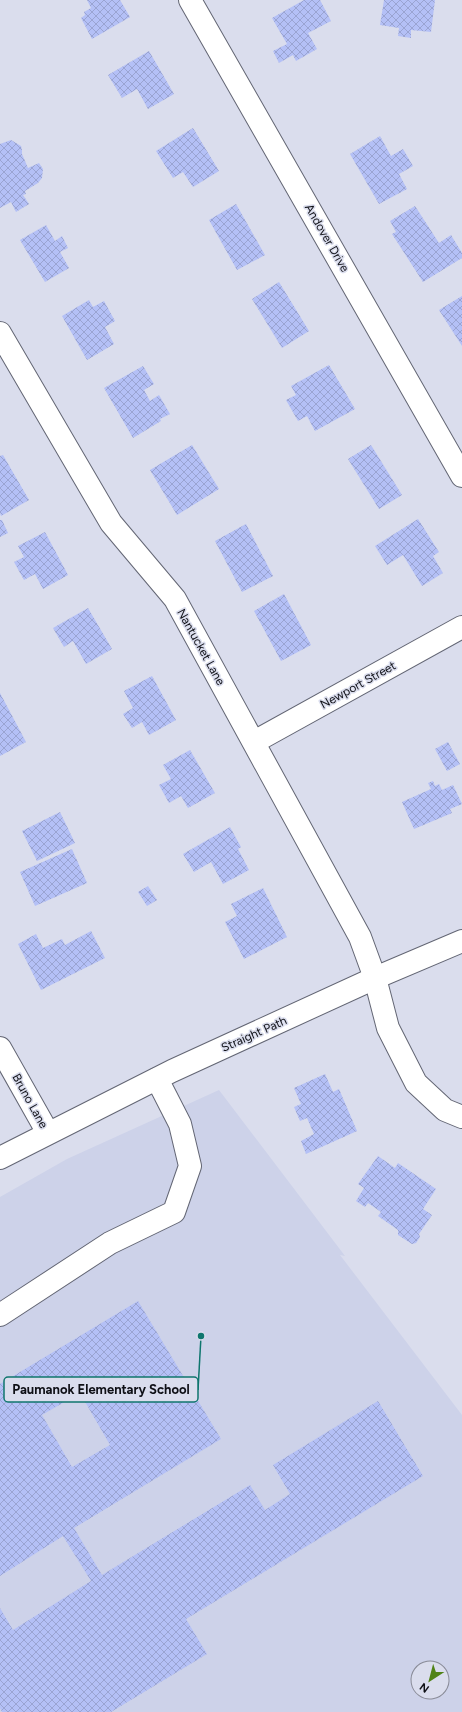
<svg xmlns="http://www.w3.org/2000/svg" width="462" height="1712" font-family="Figtree,sans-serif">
<defs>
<pattern id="building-cross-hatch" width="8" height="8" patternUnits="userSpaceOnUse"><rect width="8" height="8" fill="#b4c0f6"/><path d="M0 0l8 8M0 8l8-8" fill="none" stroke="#9aa4d2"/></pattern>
</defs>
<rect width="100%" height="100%" fill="#dadded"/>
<path fill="#cdd2e9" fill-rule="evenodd" d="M219 1090 345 1256 340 1255 462 1415V1712H0V1197L67 1159ZM418 1668H442V1692H418Z"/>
<g fill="url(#building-cross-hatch)" fill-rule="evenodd">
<polygon points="87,0 120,0 130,17 92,39 81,18 85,15 84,12 91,8"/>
<polygon points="304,0 320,0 331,21 308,33 317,49 296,61 293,55 279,63 273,51 287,44 272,18"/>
<polygon points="384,0 435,0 431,32 411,30 411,38 398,36 399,28 380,25"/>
<polygon points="149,51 174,94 148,109 137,89 122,98 108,75"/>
<polygon points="193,128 219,171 193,187 183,172 173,178 156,151"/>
<polygon points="380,136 391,156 403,149 413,166 399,174 407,189 379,204 350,154"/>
<polygon points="11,140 21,146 22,150 22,154 28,168 39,163 43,169 42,178 38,183 25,191 26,194 23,195 29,204 16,212 11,202 0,208 0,144"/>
<polygon points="236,204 265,255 237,270 209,220"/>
<polygon points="415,206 439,243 451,235 462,253 462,258 423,282 392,234 396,232 390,221"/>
<polygon points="46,225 55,241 62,236 68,248 60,252 69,268 45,282 20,240"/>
<polygon points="279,282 309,331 282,348 252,299"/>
<polygon points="462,296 462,346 439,310"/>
<polygon points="89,300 93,307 104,301 115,321 105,327 114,344 87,360 62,316"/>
<polygon points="329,365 355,409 315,431 307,416 298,421 286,400 296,395 291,386"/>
<polygon points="143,366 154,384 144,390 150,401 159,395 170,414 160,419 161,421 133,438 104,388"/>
<polygon points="192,445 219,489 177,515 150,470"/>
<polygon points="371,445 402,495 379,509 348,459"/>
<polygon points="3,455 29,500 1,516 0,513 0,456"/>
<polygon points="418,519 439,552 433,556 443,573 422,586 403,555 387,565 375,546"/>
<polygon points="0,520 2,520 8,533 0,537"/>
<polygon points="246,524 273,576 242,592 215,541"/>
<polygon points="45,532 68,575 43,589 35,574 24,580 14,562 24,557 18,546"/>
<polygon points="284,594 311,645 281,661 254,611"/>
<polygon points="88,608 112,649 86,664 73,641 64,647 53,628"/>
<polygon points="152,676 176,720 149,735 142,722 132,728 123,714 133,708 124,691"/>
<polygon points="0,693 26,742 0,756"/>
<polygon points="448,742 460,764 447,771 435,749"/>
<polygon points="190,750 215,793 188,808 181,796 169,803 159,785 171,779 163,765"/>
<polygon points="433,781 435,786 439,784 442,790 453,785 462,804 450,809 452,813 414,829 402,802 431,789 428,783"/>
<polygon points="60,812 75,843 37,861 22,831"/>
<polygon points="230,827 241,847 238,849 249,870 223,884 211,862 194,872 183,854"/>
<polygon points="72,849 87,883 35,906 20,872"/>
<polygon points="148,886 157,900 147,906 138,892"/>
<polygon points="263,888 287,937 244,959 225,922 237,916 231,904"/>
<polygon points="91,931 105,958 41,990 18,944 36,934 43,948 62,939 65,945"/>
<polygon points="325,1074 333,1092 339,1089 357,1131 306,1154 301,1141 314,1134 307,1118 300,1121 294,1107 301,1104 294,1088"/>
<polygon points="378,1156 395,1168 398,1163 436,1189 423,1209 432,1215 419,1234 420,1237 416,1243 412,1244 398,1235 398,1230 378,1216 381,1212 368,1203 365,1207 356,1201 364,1188 358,1184"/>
<path d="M138 1301 221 1439 74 1528 102 1575 250 1485 265 1510 290 1494 273 1465 378 1401 423 1476 186 1619 207 1654 111 1712H2L0 1708V1608L13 1630 91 1581 63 1536 0 1576V1384ZM80 1393 110 1445 72 1467 42 1415Z"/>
</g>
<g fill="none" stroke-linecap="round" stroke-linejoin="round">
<g stroke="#636674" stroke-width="24">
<g id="minor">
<polyline points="190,0 462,476"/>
<polyline points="0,333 111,523 175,599 360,937 375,978 388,1028 416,1083 445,1110 462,1117"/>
<polyline points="254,742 462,627"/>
<polyline points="0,1048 48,1133"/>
<polyline points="0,1315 110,1243 174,1212 190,1166 180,1124 157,1079"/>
</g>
</g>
<g stroke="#636674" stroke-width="24">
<polyline id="major" points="0,1158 172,1071 375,978 462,941"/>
</g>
<use href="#minor" stroke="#fff" stroke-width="22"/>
<use href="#major" stroke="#fff" stroke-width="22"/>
</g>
<g text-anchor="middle" stroke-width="3" stroke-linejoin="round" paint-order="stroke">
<g font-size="12" fill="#0f1016" stroke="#dadded">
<text transform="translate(327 238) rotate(60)" y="4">Andover Drive</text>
<text transform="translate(201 647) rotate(61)" y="4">Nantucket Lane</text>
<text transform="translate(358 685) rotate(-29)" y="4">Newport Street</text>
<text transform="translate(254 1034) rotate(-24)" y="4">Straight Path</text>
<text transform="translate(30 1101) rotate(61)" y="4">Bruno Lane</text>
</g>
</g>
<path fill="none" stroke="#0f766e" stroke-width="1.5" d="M201 1336L198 1390"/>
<circle fill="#0f766e" stroke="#dadded" stroke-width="1.5" cx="201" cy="1336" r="4"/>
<rect fill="#dadded" stroke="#0f766e" stroke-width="1.5" x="4" y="1377" width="194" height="25" rx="4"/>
<g font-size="13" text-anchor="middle" font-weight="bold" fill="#0f1016">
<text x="101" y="1394">Paumanok Elementary School</text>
</g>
<g transform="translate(430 1680) rotate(216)"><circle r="19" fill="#dadded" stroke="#898b97"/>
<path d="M0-3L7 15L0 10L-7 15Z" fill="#508317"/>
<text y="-6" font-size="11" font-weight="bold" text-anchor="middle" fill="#0f1016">N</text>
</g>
</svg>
